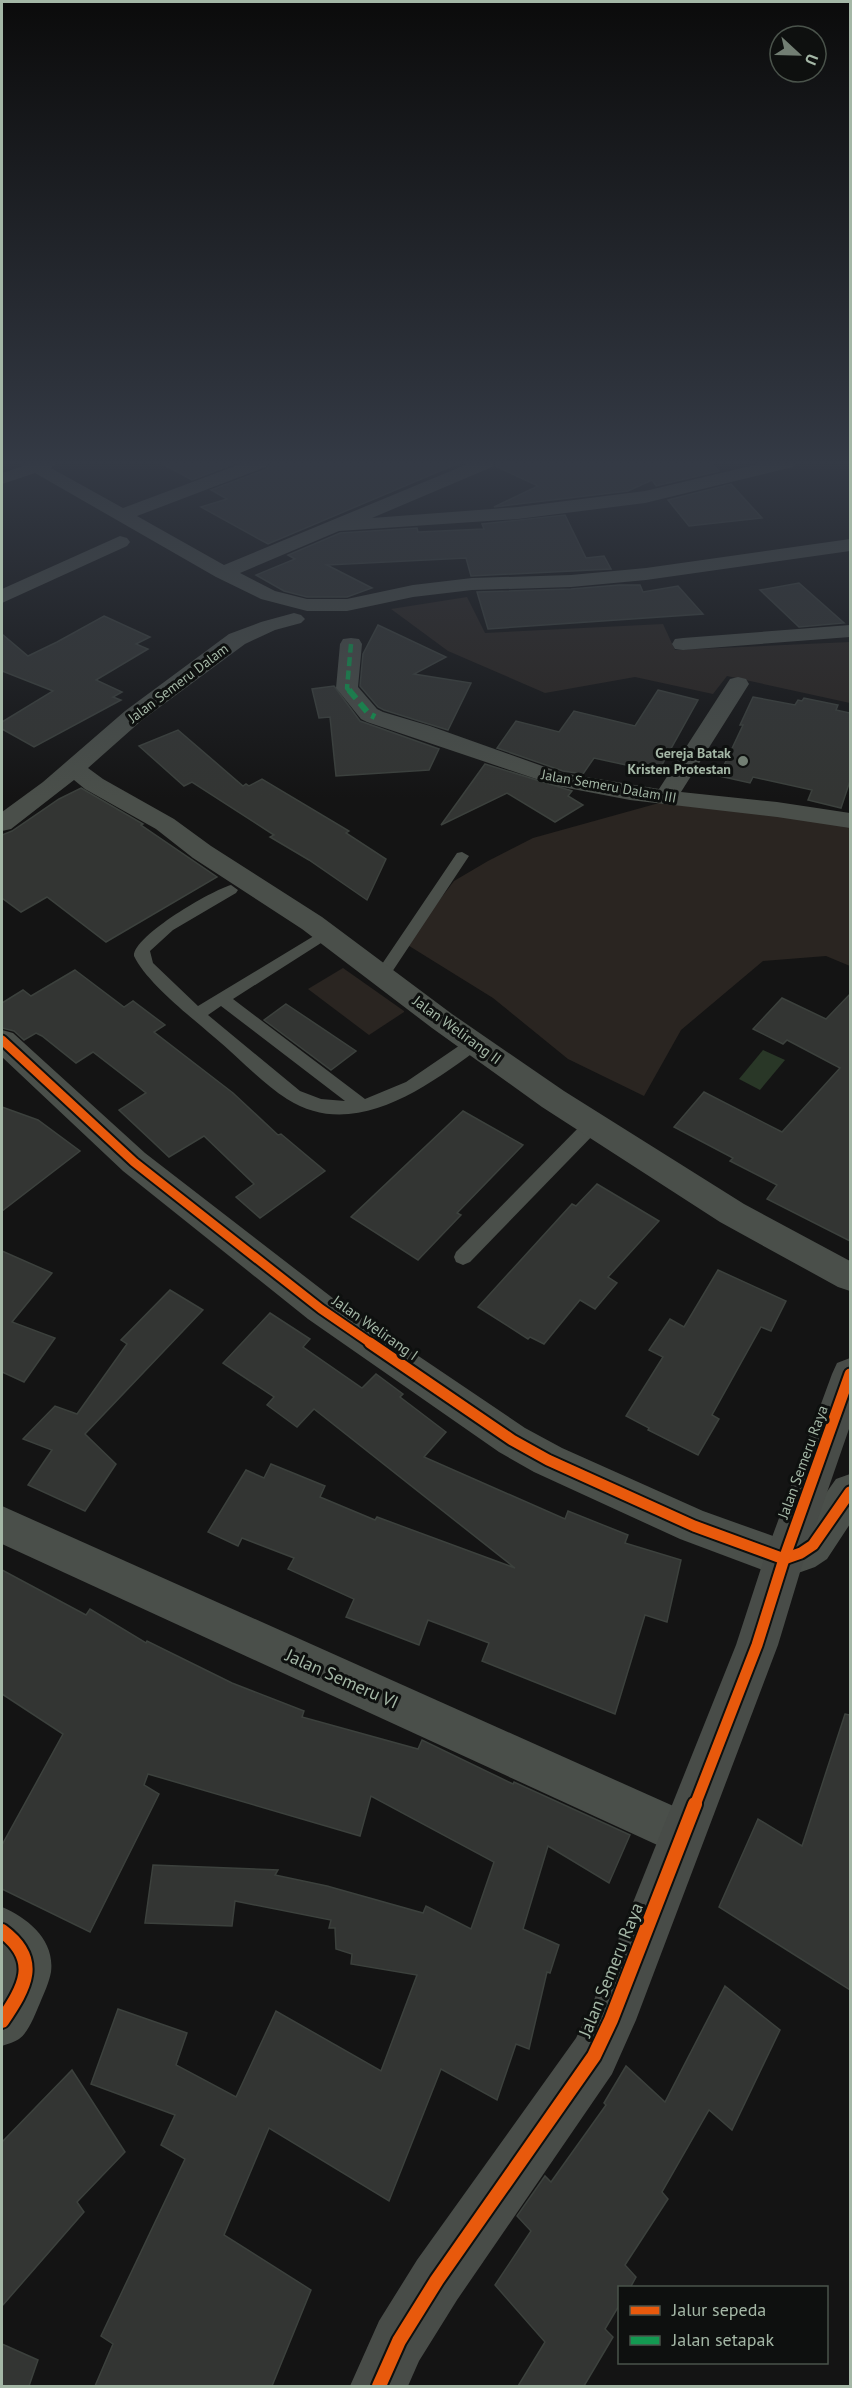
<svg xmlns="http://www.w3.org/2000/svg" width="852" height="2388" font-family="'PT Sans',sans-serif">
<rect width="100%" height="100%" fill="#141414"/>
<g fill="#2a2521">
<polygon points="467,597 485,633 663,624 675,650 850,642 850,703 727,676 713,694 635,677 545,693 448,651 391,609"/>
<polygon points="659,803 832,820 850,824 850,966 826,956 763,961 681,1030 644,1096 568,1059 493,998 406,944 454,881 488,861 533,838"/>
<polygon points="343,968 404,1011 404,1012 369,1035 308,989"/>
</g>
<polygon fill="#293727" points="763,1050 785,1060 760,1090 739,1079"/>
<g fill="#333533" stroke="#3c413d" stroke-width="1.5">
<polygon points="161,463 236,463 192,480"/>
<polygon points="271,463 459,463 268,544 201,507 227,499 211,490 267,469"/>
<polygon points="497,463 711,463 719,471 656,486 652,480 628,491 494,507 538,486 495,466"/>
<polygon points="731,484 762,518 689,526 668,500"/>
<polygon points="565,515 586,558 604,556 611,569 471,576 466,558 327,565 372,588 347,597 307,597 284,591 256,575 295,559 288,555 340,533 417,528 418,532 484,529 482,524"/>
<polygon points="799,583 844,623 799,627 760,590"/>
<polygon points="619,585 640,585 643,592 678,586 703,614 488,629 477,592 571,589"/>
<polygon points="104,616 150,637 136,644 148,649 96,680 122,692 113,697 121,700 34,747 2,729 2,722 53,691 2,671 2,634 28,656 57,642"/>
<polygon points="378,625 446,657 414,674 471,683 448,730 384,710 378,707 360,686 363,654"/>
<polygon points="334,686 360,721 439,749 429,770 336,776 330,717 319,718 312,689"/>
<polygon points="658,690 698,700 658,772 594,758 583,774 563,771 497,748 516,721 559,732 574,711 635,726"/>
<polygon points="753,697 795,705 798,700 802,701 804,698 838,705 836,710 850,713 850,781 841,808 808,800 812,790 753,777 750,783 719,776 743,725 740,725"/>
<polygon points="178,730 243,786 246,784 249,786 262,779 349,831 346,833 386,859 367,900 309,860 270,837 274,835 192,782 184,786 139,746"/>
<polygon points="485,764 572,791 568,796 583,805 555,822 507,793 441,825"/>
<polygon points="81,788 143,824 141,825 217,877 106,942 47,897 21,912 2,898 2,835 12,831 59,799"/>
<polygon points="75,970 124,1007 133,1001 165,1025 154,1032 233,1093 278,1135 281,1134 325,1171 260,1218 236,1197 254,1184 204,1136 169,1157 119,1110 146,1093 93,1052 76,1063 42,1036 36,1033 24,1040 14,1031 2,1028 2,1003 23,990 31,996"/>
<polygon points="850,994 850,1241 767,1199 777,1185 730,1161 733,1158 674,1127 704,1092 782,1132 840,1068 787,1040 783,1044 753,1029 782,998 826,1019"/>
<polygon points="286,1004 356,1051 331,1070 264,1020"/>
<polygon points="2,1107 38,1120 80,1151 2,1211"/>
<polygon points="463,1111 523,1145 457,1213 461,1215 418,1260 351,1217"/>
<polygon points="597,1184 659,1221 608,1277 617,1283 595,1309 580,1300 544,1344 530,1337 528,1339 478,1307 572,1204 576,1206"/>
<polygon points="2,1251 52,1273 12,1322 55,1338 24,1382 2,1372"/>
<polygon points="718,1270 786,1301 771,1331 761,1327 712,1415 719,1419 698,1455 648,1430 649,1428 626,1416 663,1357 649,1350 670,1319 684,1327"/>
<polygon points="170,1290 203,1310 85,1434 116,1464 85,1511 28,1485 52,1450 23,1439 55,1406 77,1414 127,1344 121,1340"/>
<polygon points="270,1313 310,1339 303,1347 362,1388 376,1374 403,1394 400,1397 446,1432 424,1457 565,1519 568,1511 628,1535 625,1543 681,1560 667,1622 645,1615 615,1714 482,1661 489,1643 428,1620 419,1645 346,1617 354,1599 288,1569 294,1558 242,1538 238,1546 208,1532 246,1470 264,1478 271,1464 325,1486 320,1497 375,1520 377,1517 515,1568 314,1409 297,1427 267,1405 274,1397 223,1363"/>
<polygon points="2,1570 86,1615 90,1609 146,1643 147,1641 232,1683 304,1711 302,1717 418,1749 422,1740 513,1784 514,1782 630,1835 609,1883 548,1846 523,1929 559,1945 550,1973 547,1972 529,2049 516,2044 497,2100 441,2069 389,2201 269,2128 224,2235 311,2290 272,2386 95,2386 113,2344 101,2336 185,2159 161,2145 175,2115 91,2084 118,2009 187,2033 176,2065 236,2097 276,2011 381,2071 417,1975 351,1964 352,1954 336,1949 335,1928 329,1928 331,1920 235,1901 232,1926 145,1923 153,1865 278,1870 275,1875 327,1886 423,1913 426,1906 471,1929 494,1862 371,1796 360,1836 148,1774 144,1785 159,1794 90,1932 2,1889 2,1845 63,1734 2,1694"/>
<polygon points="845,1714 850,1715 850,1990 719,1907 758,1819 802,1846"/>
<polygon points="725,1986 780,2030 732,2130 709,2110 662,2192 668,2199 625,2265 636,2277 630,2288 620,2288 620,2304 605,2329 613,2337 584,2386 518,2386 545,2342 495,2285 531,2231 517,2216 545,2176 551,2182 606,2105 604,2103 626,2066 665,2102"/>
<polygon points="72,2070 125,2152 77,2202 84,2212 2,2306 2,2142"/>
<polygon points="2,2344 38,2360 29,2386 2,2386"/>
</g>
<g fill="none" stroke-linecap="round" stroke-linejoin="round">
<g fill="#4a4f4a" fill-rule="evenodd">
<polygon points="462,852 469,856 388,978 378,978 375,974 378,970 457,853"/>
<path d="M231 885 238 890 236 893 173 930 150 951 153 963 198 1006 327 928 332 930 335 933 332 936 233 999 365 1099 406 1082 469 1039H481L483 1043 481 1047C428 1086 354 1142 287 1099 261 1082 238 1057 214 1037 192 1018 146 982 134 956 133 936 212 890 231 885ZM221 1006 345 1101 321 1099 300 1091 208 1015Z"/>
<polygon points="593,1118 599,1119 602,1124 599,1129 470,1262 463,1265 456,1262 454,1257 456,1252 587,1119"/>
</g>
<g fill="#4a4f4a" fill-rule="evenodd">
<polygon points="21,463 56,463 51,468 123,508 243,463 269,463 266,467 137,516 224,565 470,463 495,463 492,467 372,518 518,507 645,491 763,463 796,463 793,467 645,503 518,519 339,531 240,573 275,591 307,599 347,599 413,585 472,578 571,575 646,568 850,539 850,551 646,580 571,587 472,590 413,597 347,611 307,611 261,599 216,577 35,473 2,484 2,473 23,466"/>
<polygon points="120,536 127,538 130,542 127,546 2,603 2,589"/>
<polygon points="294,613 301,615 305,619 301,623 275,630 245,644 141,721 88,768 103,779 174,819 211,846 322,917 452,1014 564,1091 744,1204 850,1261 850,1291 838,1287 720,1222 542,1107 432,1028 302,929 193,858 156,829 85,789 74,780 11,829 2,831 2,812 43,782 125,711 229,634 261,622"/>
<polygon points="850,625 850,637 683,650 675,649 672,644 675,639 683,638"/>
<polygon points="351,638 359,639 362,644 358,687 377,709 383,712 430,726 562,773 659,789 730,679 738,677 746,679 749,684 681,792 777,802 850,813 850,828 777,817 630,800 557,786 367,722 361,719 336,688 340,644 343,639"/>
<polygon points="2,1030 13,1033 145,1153 334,1299 525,1428 562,1448 703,1511 784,1540 799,1531 836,1479 850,1474 850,1524 827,1559 815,1567 784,1578 680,1539 534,1472 499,1452 308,1319 123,1171 2,1057"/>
<polygon points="2,1506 698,1817 705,1833 698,1849 682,1856 666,1849 2,1544"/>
<path d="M2 1907C28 1918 55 1940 51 1972 49 1983 44 1993 40 2003 35 2014 29 2032 19 2039 15 2042 7 2044 2 2046Z"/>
</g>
<polygon fill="#484c48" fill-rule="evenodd" points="850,1358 850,1426 804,1559 778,1645 636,2020 612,2074 457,2300 419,2361 408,2386 350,2386 379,2321 417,2260 576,2038 592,2005 736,1645 764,1559 832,1374 837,1363"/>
<polyline stroke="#139951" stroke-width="4.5" stroke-dasharray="9 4.5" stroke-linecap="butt" points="350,692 347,688 351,644"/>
<polyline stroke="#139951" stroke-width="6" stroke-dasharray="11 6" stroke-linecap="butt" points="349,690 369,714 375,717"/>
<g stroke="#0e100f" stroke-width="13">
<polyline id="cycleway-far2" points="2,1040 134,1162 321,1309 372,1344"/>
</g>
<g stroke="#0e100f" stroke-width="15">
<g id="cycleway-far1">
<polyline points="370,1343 512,1440 548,1460 694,1526 784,1559 801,1553 813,1545 850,1492"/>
<polyline points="695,1805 757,1645 784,1559 850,1374"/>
</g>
</g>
<g stroke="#0e100f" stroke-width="18">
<g id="cycleway">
<path d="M2 1931C41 1960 25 1987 2 2021"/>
<polyline points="379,2386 399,2341 437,2280 594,2056 611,2020 695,1804"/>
</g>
</g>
<use href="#cycleway-far2" stroke="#e8590c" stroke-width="9"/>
<use href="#cycleway-far1" stroke="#e8590c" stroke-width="11"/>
<use href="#cycleway" stroke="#e8590c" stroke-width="14"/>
</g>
<linearGradient id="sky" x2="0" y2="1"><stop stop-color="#0b0b0b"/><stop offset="0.58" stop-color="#343a45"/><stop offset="1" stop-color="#343a45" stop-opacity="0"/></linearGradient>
<rect width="852" height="798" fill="url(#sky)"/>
<circle fill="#727e73" stroke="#0e100f" stroke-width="2" cx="743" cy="761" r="6"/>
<g text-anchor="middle" stroke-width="6" stroke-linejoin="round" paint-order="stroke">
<g font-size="14" fill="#a4b7a6" stroke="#0e100f">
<text transform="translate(178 683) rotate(-37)" y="5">Jalan Semeru Dalam</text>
<text transform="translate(609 786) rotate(10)" y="5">Jalan Semeru Dalam III</text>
</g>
<g font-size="14" font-weight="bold" fill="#a4b7a6" stroke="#0e100f" text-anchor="end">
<text x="731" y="758">Gereja Batak<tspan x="731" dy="16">Kristen Protestan</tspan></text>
</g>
<g font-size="15" fill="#a4b7a6" stroke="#0e100f">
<text transform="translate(457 1030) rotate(36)" y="5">Jalan Welirang II</text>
<text transform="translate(375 1328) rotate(35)" y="5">Jalan Welirang I</text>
<text transform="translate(803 1462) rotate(-70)" y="5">Jalan Semeru Raya</text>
</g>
<g font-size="18" fill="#a4b7a6" stroke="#0e100f">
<text transform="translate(342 1679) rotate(24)" y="6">Jalan Semeru VI</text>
<text transform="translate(611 1970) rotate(-68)" y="6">Jalan Semeru Raya</text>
</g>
</g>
<rect width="852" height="2388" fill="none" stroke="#a4b7a6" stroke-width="6"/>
<rect x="618" y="2286" width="210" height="78" fill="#0e100f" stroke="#4a534b" stroke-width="1.5"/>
<rect x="630" y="2306" width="30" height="9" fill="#e8590c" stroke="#4a534b" stroke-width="1.5"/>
<text x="672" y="2316" font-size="18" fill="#a4b7a6">Jalur sepeda</text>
<rect x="630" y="2336" width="30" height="9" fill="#139951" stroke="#4a534b" stroke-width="1.5"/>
<text x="672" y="2346" font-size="18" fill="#a4b7a6">Jalan setapak</text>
<g transform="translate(798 54) rotate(112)"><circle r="28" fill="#0e100f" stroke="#4a534b" stroke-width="1.5"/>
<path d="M0-4.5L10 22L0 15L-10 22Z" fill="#727e73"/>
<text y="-9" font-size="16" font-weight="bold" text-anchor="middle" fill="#a4b7a6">U</text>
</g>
</svg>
